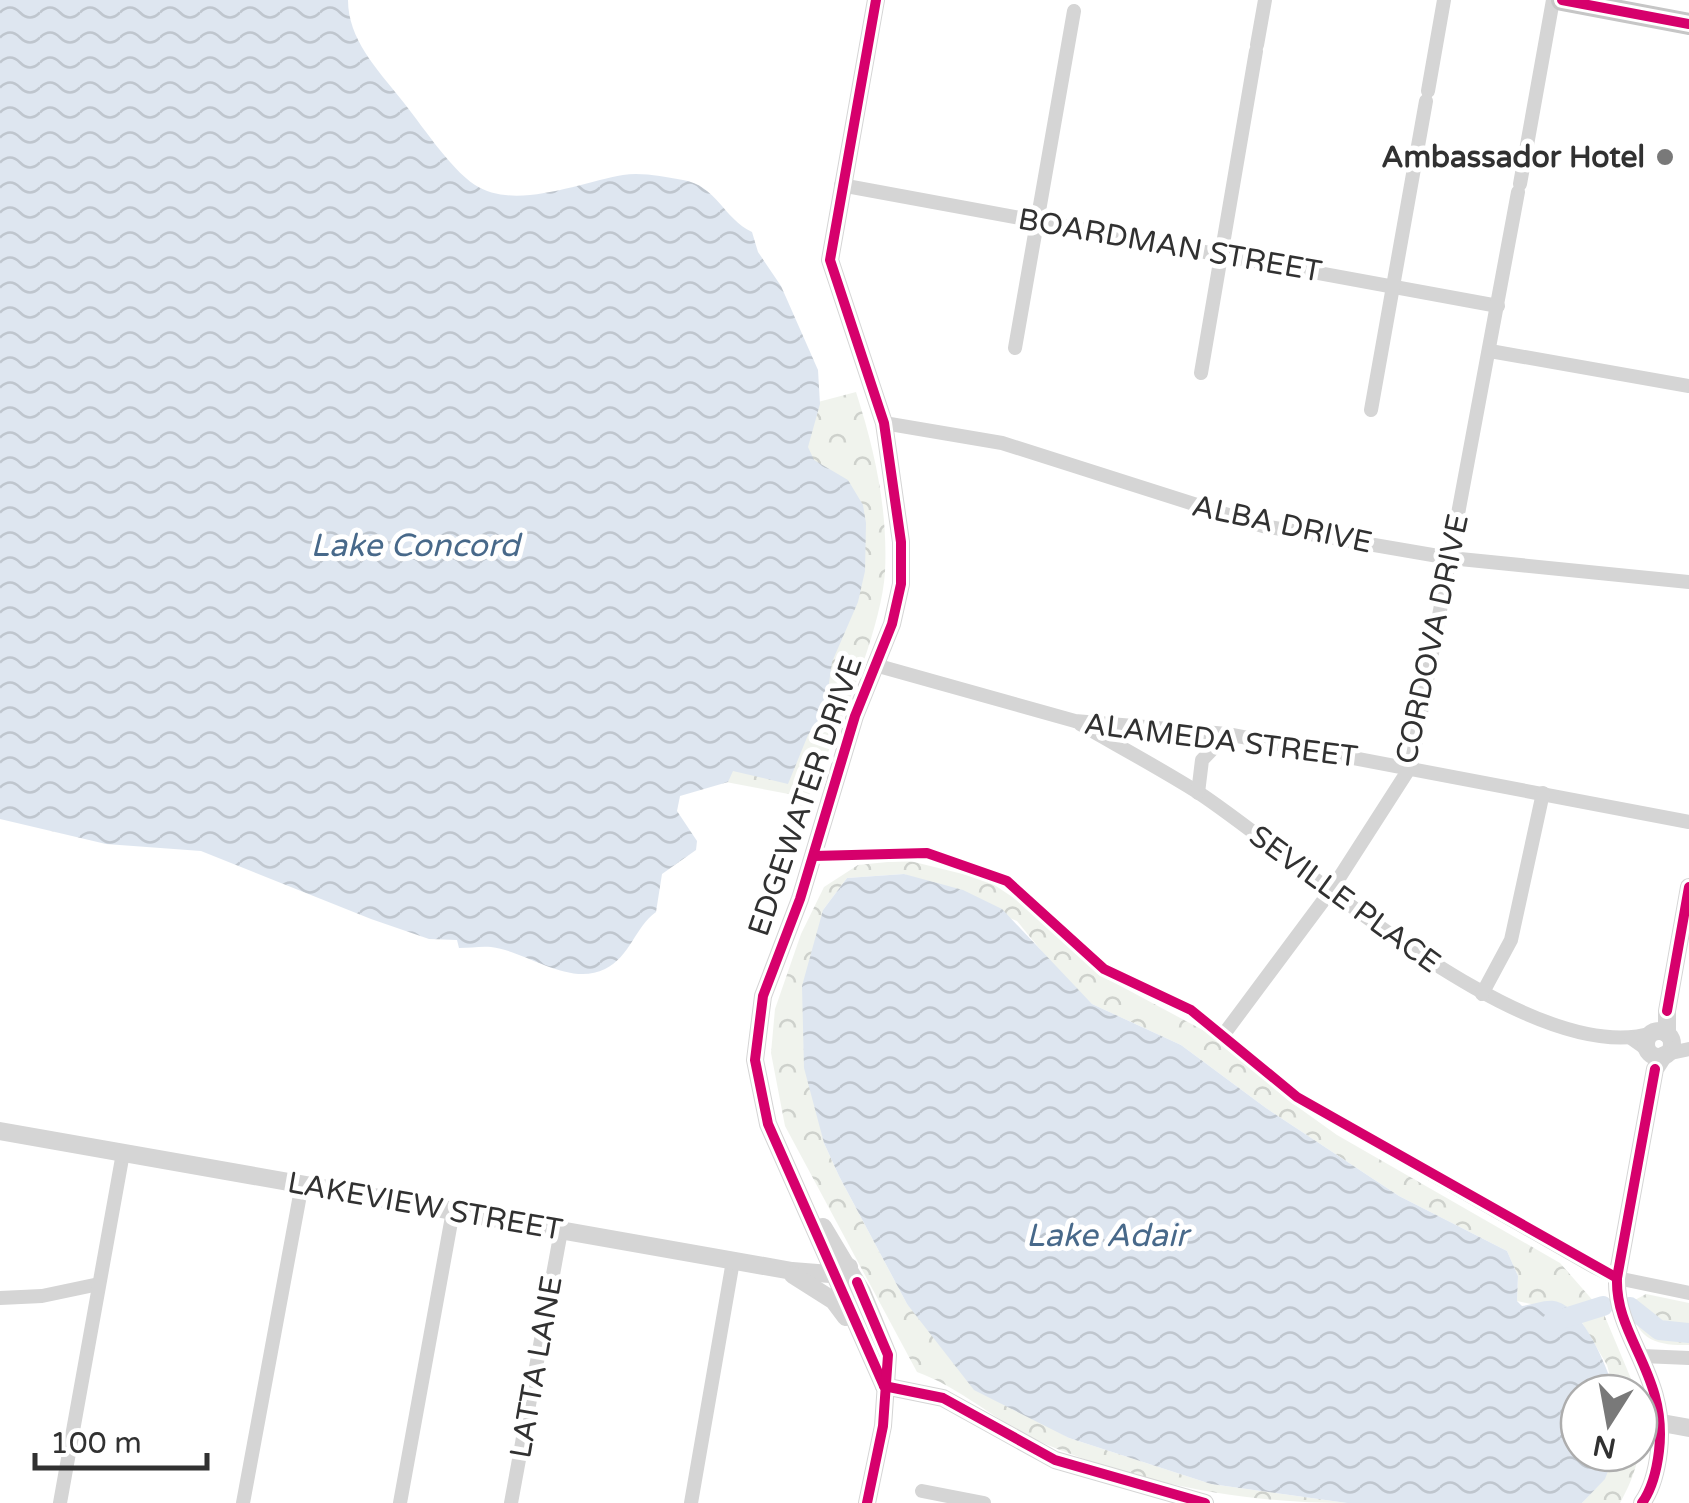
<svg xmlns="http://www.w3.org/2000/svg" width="1689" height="1503" font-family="'Varela Round',sans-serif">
<defs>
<pattern id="park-crowns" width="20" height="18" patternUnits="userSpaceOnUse" patternTransform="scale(2.5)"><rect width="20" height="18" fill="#f0f3ed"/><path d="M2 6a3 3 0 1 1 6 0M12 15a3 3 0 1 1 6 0" fill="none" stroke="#ced1cc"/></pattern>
<pattern id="water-waves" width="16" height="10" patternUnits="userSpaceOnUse" patternTransform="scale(2.5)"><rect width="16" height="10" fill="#dee6f0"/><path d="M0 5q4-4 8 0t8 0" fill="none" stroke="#bfc6ce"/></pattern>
</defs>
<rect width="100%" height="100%" fill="#fff"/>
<g fill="url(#park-crowns)">
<path d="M856 392C875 451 888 510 885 572 881 636 830 748 803 810L794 795 652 768 799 407Z"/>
<path d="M906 860 987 880 1020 902 1102 976 1212 1035 1288 1100 1337 1135 1560 1263 1603 1312 1637 1393H1615L1607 1365 1577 1314 1517 1301 1518 1276 1507 1251 1399 1196 1266 1108 1181 1045 1092 1004 1061 975 1017 921 904 874 847 878 823 910 816 1107 824 1143 839 1176 907 1304 938 1339 1024 1412 1069 1438 1211 1484 1347 1503C1243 1503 1140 1484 1043 1443 998 1424 964 1389 917 1372L785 1126 771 1053 775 1009 801 934 824 887 858 865Z"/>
<path d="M1646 1294 1689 1303V1345C1658 1346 1632 1340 1633 1301Z"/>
<path d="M1639 1404C1645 1441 1638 1471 1620 1503H1582L1604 1479 1615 1453H1639Z"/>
</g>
<g fill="url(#water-waves)">
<path d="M0 0H348C348 39 377 69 400 98 420 122 449 168 475 185 515 211 581 182 623 175 642 172 664 177 683 180 716 185 724 219 752 232L758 252 781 286 818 370 820 404 808 447 814 460 848 480 863 505 866 523 865 571 858 602 832 662 825 711 808 735 788 784 733 771 728 782 680 796 677 811 697 841 696 850 662 874 656 912C635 927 630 957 605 969 569 987 526 951 491 947 481 946 470 948 459 948L457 940 429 939 371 919 201 851 106 844 0 819Z"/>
<path d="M904 874 963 890 1002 909 1092 1004 1181 1045 1266 1108 1399 1196 1507 1251 1518 1276 1517 1301 1522 1306C1533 1305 1543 1300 1554 1301 1582 1305 1608 1368 1615 1393H1579V1453H1615L1605 1479 1582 1503H1347L1211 1484 1069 1438 974 1390 907 1304 839 1176 824 1143 804 1068 802 986 823 910 847 878Z"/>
</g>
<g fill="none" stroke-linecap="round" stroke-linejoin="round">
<g stroke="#dee6f0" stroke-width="20">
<polyline points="1630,1307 1659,1330 1689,1333"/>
<polyline points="1552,1322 1603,1306"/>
</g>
<g stroke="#d5d5d5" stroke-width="14">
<polyline points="1257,45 1265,0"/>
<polyline points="1428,91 1444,0"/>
<polyline points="1520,184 1553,0"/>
<polyline points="841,185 1498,306"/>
<polyline points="1015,348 1074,11"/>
<polyline points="1490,351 1689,386"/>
<polyline points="1201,373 1256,51"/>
<polyline points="1371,410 1426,101"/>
<polyline points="884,423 1002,443 1263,526 1450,558 1689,582"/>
<polyline points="875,665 1075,721 1227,734 1689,822"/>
<path d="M1080 724C1120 747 1161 769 1199 793 1302 861 1528 1071 1653 1033"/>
<polyline points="1198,793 1202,760 1227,734"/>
<polyline points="814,856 927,853 1007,881 1104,969 1191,1010 1297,1097 1594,1267 1617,1278 1689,1293"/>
<polyline points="1482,994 1511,940 1543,793"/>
<polyline points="1224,1034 1332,889 1411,766 1518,192"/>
<polyline points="1631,1038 1648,1050"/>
<polyline points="1666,1054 1689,1049"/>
<polyline points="0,1298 42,1296 99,1284"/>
<polyline points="1642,1356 1689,1358"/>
<polyline points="922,1491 984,1503"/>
<polyline points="60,1503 123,1153"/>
<polyline points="243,1503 302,1184"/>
<polyline points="400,1503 453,1211"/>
<polyline points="511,1503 561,1231"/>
<polyline points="691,1503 733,1261"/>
</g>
<g stroke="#d5d5d5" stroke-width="18">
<polyline points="876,0 830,260 884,423 901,542 901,584 892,624 855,716 800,899 763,996 755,1060 768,1124 884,1386"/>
<circle cx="1659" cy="1044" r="13"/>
<polyline points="1667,1034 1667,1011 1689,887"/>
<polyline points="0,1131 792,1271 830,1274 849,1267"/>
<polyline points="823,1227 862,1292 888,1355 883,1426 867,1503"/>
<polyline points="793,1275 834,1301 846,1317"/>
<polyline points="884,1386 943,1398 1055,1460 1205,1503"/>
<polyline points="1662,1423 1689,1428"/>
<path d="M1642 1503C1652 1489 1657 1468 1659 1451 1668 1374 1615 1338 1617 1278L1655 1069 1664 1055"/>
</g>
<polyline stroke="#c6c6c6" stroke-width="22" points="1562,0 1689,24"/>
<g stroke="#fff" stroke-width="16">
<g id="cycleway">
<polyline points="876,0 830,260 884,423 901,542 901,584 892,624 855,716 800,899 763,996 755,1060 768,1124 884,1386"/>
<polyline points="1562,0 1689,24"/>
<polyline points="814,856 927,853 1007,881 1104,969 1191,1010 1297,1097 1617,1278"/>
<polyline points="1667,1011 1689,887"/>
<polyline points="857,1282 888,1355 883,1426 867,1503"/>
<polyline points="884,1386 943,1398 1055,1460 1205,1503"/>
<path d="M1642 1503C1652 1489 1657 1468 1659 1451 1668 1374 1615 1338 1617 1278L1655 1069"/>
</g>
</g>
<use href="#cycleway" stroke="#d6006c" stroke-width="10"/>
</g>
<circle fill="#797979" stroke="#fff" stroke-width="4" cx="1665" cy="157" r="10"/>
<g text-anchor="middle" stroke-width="10" stroke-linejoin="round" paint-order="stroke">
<g font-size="30" font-weight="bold" fill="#313131" stroke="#fff" text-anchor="end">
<text x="1645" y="167">Ambassador Hotel</text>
</g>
<g font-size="30" fill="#313131" stroke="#fff">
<text transform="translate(1170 245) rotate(10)" y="10">BOARDMAN STREET</text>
<text transform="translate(1282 524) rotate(12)" y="10">ALBA DRIVE</text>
<text transform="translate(1432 639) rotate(-78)" y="10">CORDOVA DRIVE</text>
<text transform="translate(1221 740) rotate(7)" y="10">ALAMEDA STREET</text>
<text transform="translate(805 796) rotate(-71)" y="10">EDGEWATER DRIVE</text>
<text transform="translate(1345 899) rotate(36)" y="10">SEVILLE PLACE</text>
<text transform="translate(425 1206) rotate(10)" y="10">LAKEVIEW STREET</text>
<text transform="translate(536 1367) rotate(-80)" y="10">LATTA LANE</text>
</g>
<g font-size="32" font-style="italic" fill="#48698a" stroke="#fff">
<text x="415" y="556">Lake Concord</text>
<text x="1107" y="1246">Lake Adair</text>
</g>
</g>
<g transform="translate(1609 1423) rotate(191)"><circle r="48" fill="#ffffff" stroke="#adadad" stroke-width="2.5"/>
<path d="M0-8L18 38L0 25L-18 38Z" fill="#797979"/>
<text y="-15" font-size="28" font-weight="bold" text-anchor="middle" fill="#313131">N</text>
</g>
<path d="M35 1453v15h172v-15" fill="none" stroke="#313131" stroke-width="5"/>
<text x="50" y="1453" font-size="30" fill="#313131" stroke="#ffffff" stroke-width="8" paint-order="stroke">100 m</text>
</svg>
